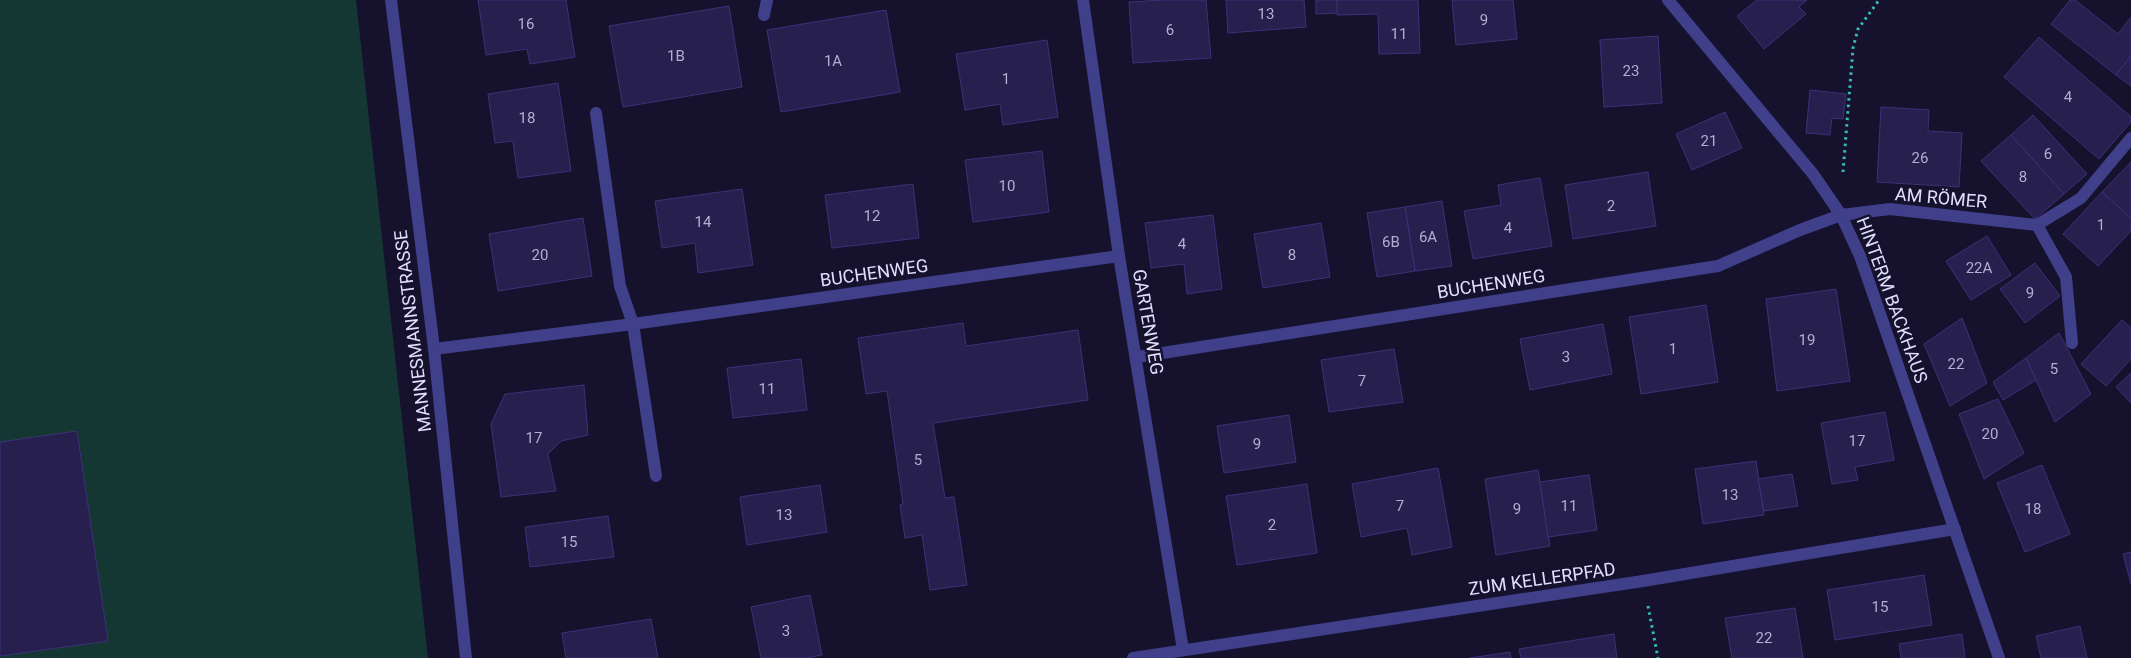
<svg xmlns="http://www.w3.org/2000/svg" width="2131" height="658" font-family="Roboto,sans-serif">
<rect width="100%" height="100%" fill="#16122d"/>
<polygon fill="#153734" points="0,0 356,0 428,658 0,658"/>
<g fill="#271f4d" stroke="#3d3179">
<polygon points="478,0 566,0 575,57 530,64 527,49 486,55"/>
<polygon points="1163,0 1206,0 1211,58 1133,63 1129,2"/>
<polygon points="1226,0 1304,0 1306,27 1228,33"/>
<polygon points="1316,0 1337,0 1338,13 1316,14"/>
<polygon points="1337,0 1418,0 1420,53 1379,54 1378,14 1337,15"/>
<polygon points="1452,0 1513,0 1517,39 1456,45"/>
<polygon points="1757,0 1807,0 1799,7 1806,14 1764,49 1737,16"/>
<polygon points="2070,0 2075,0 2118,34 2131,17 2131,56 2116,75 2051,24"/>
<polygon points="729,6 742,87 623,107 609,26"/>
<polygon points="886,10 900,92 781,112 767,30"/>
<polygon points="1658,36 1662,103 1604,107 1600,40"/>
<polygon points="2039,37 2131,117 2131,122 2099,159 2004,77"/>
<polygon points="1047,40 1058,117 1003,125 1000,104 965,110 956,54"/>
<polygon points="2131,56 2131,86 2116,75"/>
<polygon points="558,83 571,171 518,178 513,141 495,143 488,94"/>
<polygon points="1810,90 1846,94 1843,119 1832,118 1830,135 1806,133"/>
<polygon points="1881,107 1929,110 1928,131 1962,133 1959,187 1877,182"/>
<polygon points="1725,112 1742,148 1692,170 1676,134"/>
<polygon points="2033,115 2087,174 2064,194 2011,135"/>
<polygon points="2011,135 2064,194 2035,219 1981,161"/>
<polygon points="1042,151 1049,212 973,222 965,160"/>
<polygon points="2131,162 2131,218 2102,192"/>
<polygon points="1648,172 1656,226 1573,239 1565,185"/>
<polygon points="1540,178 1552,246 1473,259 1464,211 1501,205 1498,185"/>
<polygon points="913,184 919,238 832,248 825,195"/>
<polygon points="742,189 753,265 698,273 695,243 662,248 655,201"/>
<polygon points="2102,192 2131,218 2131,231 2098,266 2063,234"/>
<polygon points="1442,201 1452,266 1415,271 1405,207"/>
<polygon points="1405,207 1415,271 1377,277 1367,213"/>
<polygon points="1213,215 1222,289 1187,294 1184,264 1151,268 1145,223"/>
<polygon points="583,218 592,276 498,291 489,234"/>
<polygon points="1321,223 1330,277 1263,288 1254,234"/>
<polygon points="1987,236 2011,275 1971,300 1946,261"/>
<polygon points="2035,263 2060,296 2025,323 2000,289"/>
<polygon points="1836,289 1850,381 1777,391 1766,299"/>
<polygon points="1706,305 1718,382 1641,394 1629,317"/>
<polygon points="1962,318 1987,383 1950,406 1924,344"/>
<polygon points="2122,320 2131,328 2131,359 2106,386 2081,364"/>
<polygon points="963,323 966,346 1078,330 1088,400 933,423 945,498 954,497 967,585 930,590 922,535 905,538 900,505 903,504 887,391 866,394 858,338"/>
<polygon points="1603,324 1612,374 1530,390 1520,339"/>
<polygon points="2059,333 2091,394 2055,422 2026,358"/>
<polygon points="1394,349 1403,402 1329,412 1321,360"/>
<polygon points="2026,358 2036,380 2003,400 1993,382"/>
<polygon points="801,359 807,410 733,418 727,368"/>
<polygon points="2131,373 2131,403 2116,387"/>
<polygon points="584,385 588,435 561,441 548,454 556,491 501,497 491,424 505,394"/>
<polygon points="1998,399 2024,453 1984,479 1959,414"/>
<polygon points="1885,412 1894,460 1855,467 1858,480 1832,484 1821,423"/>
<polygon points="1289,415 1296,462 1224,473 1217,426"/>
<polygon points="77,431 108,641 0,656 0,442"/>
<polygon points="1756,461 1764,515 1703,524 1695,469"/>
<polygon points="2042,465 2070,534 2025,552 1997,483"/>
<polygon points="1438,468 1452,547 1412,555 1407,528 1361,537 1352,484"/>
<polygon points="1538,470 1550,546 1496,555 1485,479"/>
<polygon points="1792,474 1798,506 1764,511 1758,479"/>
<polygon points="1589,475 1597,530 1548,537 1540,482"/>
<polygon points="1307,484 1317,553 1237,565 1226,496"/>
<polygon points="820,485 827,532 747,545 740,497"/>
<polygon points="608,516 614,557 530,567 525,527"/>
<polygon points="2131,552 2131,584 2123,554"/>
<polygon points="1924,575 1932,625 1835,640 1827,590"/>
<polygon points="810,595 822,655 806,658 761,658 751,607"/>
<polygon points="1795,608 1803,658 1732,658 1725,618"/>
<polygon points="651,619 658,658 566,658 562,633"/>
<polygon points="2080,626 2087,658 2041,658 2036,636"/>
<polygon points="1614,634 1617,658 1521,658 1519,649"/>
<polygon points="1962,634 1965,658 1901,658 1899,644"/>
<polygon points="1510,652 1511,658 1470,658"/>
</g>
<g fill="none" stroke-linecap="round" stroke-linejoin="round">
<g stroke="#34bdb0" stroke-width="3" stroke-dasharray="2.5 4" stroke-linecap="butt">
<polyline points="1843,172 1853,48 1858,29 1879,0"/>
<polyline points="1648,606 1658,658"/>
</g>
<g stroke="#3f3f8a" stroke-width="12">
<polyline points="764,15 767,0"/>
<polyline points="596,113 620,286 633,324 656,476"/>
<polyline points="2037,225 2066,277 2072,343"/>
</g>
<g stroke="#3f3f8a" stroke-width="12">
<polyline points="1083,0 1119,256 1183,650"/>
<polyline points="1668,0 1813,174 1841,215 1860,256 1999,658"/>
<polyline points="434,349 633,324 1119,256"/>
<polyline points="1137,357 1718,266 1800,230 1841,215 1890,209 2037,225 2081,198 2131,138"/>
<polyline points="1133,658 1643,581 1955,529"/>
</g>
<polyline stroke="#3f3f8a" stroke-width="12" points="391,0 434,349 466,658"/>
</g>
<g text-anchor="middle" stroke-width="5" stroke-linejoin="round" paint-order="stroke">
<g font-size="15" fill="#b2afd2">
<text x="1266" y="19">13</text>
<text x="1484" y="25">9</text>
<text x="526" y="29">16</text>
<text x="1170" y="35">6</text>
<text x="1399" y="39">11</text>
<text x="676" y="61">1B</text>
<text x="833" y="66">1A</text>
<text x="1631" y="76">23</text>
<text x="1006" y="84">1</text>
<text x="2068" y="102">4</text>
<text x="527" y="123">18</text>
<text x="1709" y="146">21</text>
<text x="2048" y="159">6</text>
<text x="1920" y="163">26</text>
<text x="2023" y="182">8</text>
<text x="1007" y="191">10</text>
<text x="1611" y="211">2</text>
<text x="872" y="221">12</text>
<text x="703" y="227">14</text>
<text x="2101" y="230">1</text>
<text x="1508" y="233">4</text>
<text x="1428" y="242">6A</text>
<text x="1391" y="247">6B</text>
<text x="1182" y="249">4</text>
<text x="540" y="260">20</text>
<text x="1292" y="260">8</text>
<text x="1979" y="273">22A</text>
<text x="2030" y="298">9</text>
<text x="1807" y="345">19</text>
<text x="1673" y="354">1</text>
<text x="1566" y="362">3</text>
<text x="1956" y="369">22</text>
<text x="2054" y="374">5</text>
<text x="1362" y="386">7</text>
<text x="767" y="394">11</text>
<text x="1990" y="439">20</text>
<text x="534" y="443">17</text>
<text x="1857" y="446">17</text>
<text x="1257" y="449">9</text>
<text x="918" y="465">5</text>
<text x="1730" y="500">13</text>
<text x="1400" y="511">7</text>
<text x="1569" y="511">11</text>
<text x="1517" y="514">9</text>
<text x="2033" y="514">18</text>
<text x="784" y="520">13</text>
<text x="1272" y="530">2</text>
<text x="569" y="547">15</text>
<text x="1880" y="612">15</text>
<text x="786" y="636">3</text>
<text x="1764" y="643">22</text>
</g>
<g font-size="18" fill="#e1dffe" stroke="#16122d">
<text transform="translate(1941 198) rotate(5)" y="6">AM RÖMER</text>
<text transform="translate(874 273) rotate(-8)" y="6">BUCHENWEG</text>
<text transform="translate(1491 284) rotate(-9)" y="6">BUCHENWEG</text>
<text transform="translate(1892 300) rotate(70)" y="6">HINTERM BACKHAUS</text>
<text transform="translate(1148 322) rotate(80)" y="6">GARTENWEG</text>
<text transform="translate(413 331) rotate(-97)" y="6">MANNESMANNSTRASSE</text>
<text transform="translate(1542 579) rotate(-8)" y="6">ZUM KELLERPFAD</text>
</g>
</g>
</svg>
